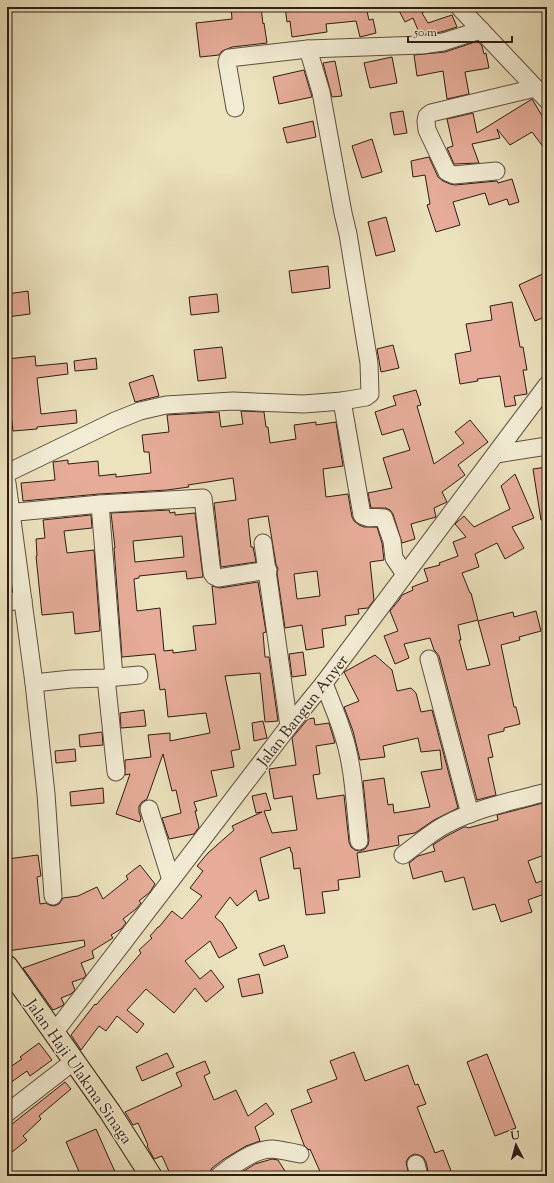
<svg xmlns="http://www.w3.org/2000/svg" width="554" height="1183" font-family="'Sorts Mill Goudy',serif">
<rect width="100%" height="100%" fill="#ece2be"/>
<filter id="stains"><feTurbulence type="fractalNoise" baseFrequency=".005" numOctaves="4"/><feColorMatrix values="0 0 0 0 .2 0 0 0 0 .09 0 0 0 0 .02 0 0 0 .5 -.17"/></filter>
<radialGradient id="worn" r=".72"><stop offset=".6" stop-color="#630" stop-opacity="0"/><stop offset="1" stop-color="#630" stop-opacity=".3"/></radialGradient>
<g fill="#e6ac99" stroke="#2d1c13" fill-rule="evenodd">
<polygon points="231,7 261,7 263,24 264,23 267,43 232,47 222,51 219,55 200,57 196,23 232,19"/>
<polygon points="285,7 366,7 369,20 373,19 376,33 360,37 356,21 326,24 327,32 292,37 290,21 287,22"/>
<polygon points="397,7 433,7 422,13 428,23 452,15 457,27 441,32 420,35 413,18 405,22"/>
<polygon points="478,41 482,46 484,54 486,53 489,68 465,72 469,94 447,99 443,71 417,76 414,55 445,52"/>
<polygon points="392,57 397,83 370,88 364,63"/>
<polygon points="335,61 342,96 332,97 323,63"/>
<polygon points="304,70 312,97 279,104 273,77"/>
<polygon points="532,99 547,124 547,152 532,132 510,145 497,129 500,138 472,144 479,163 454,164 447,148 453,146 447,119 473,113 477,133"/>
<polygon points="403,111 407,133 394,135 390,113"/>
<polygon points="313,121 316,137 287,143 283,128"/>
<polygon points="372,139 382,172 362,178 352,146"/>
<polygon points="429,157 438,177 443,181 450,184 455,185 497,181 498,183 512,179 519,202 509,205 507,199 489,205 485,193 453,202 460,225 436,232 427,205 430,204 425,175 413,177 411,161"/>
<polygon points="386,217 395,251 376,256 368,222"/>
<polygon points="328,266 330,288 292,293 289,271"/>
<polygon points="547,272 547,316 535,321 519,285"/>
<polygon points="28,291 30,314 7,317 7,294"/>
<polygon points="217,294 219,312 191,315 189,297"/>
<polygon points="512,302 520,347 523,347 527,370 523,370 527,394 514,396 516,405 505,407 500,376 477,379 478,381 460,384 455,354 471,351 466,324 492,320 490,306"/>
<polygon points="393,345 399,368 381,372 377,349"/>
<polygon points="222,347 226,378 198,381 194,350"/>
<polygon points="35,356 36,366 67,363 68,374 37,378 41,414 76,410 77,423 37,427 37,429 13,431 11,415 8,415 7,401 7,359"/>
<polygon points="96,358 97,369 75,371 74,361"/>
<polygon points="153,375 159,396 135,402 129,383"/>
<polygon points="416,390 421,405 417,406 434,464 464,443 455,432 470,420 488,442 458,465 465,475 442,492 447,502 434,508 436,517 411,524 415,539 402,543 393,514 390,510 386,508 371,508 368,493 392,488 383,458 410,450 403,429 382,435 375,412 396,405 393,396"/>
<path d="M241 411 264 412 266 427H268L270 443 296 439 294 425 316 422V425L336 422 343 466 323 469 326 497 348 494 352 517 354 521 359 525 364 527H377L382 543 384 560 370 562 374 600 368 608 358 609 359 614 345 616 346 625 322 629 324 647 306 650 302 625 285 628 277 573 278 569 276 564 268 516 248 519 251 547H253L256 562 221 567 214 503 236 500 233 478 188 485 189 487 167 490 99 494 23 501 21 483 55 480 53 462 68 460V464L98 461 99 476 116 474V477L151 473 149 452H144L142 435 169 432 167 415 219 412 221 427 243 424ZM317 571 320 596 297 599 294 574Z"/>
<polygon points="547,467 547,520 541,520 533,469"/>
<polygon points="515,474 534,518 512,527 524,548 505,559 497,543 475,554 479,567 462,573 470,593 471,593 478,620 458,625 461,640 459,640 467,670 490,665 478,621 513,612 514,617 536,611 541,631 519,637 520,640 501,645 514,707 516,707 520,724 504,728 504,731 488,735 493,757 488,758 496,795 477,800 439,656 436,652 434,650 430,638 404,644 409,658 395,664 384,636 398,631 390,611 399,600 400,599 400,598 402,595 413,590 412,587 428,581 424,569 440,565 439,563 458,556 453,542 466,537 455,524 457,522 464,516 474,527 510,509 501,486"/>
<path d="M169 510 170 513 175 512V515L195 513 203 577 187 579 186 571 139 576V578L134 579 137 611 160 608 164 651 173 650V653L196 650 193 626 216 624 212 586 220 588 258 582 266 632 263 633 265 657H269L278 721 265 722 260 673 225 676 240 749 231 751 234 767 211 771 217 796 194 802 197 811H195L199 827 194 834 169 839 162 818 181 813 176 790 172 791 163 754 147 799 142 802 139 806V812L141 818 140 822 116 814 130 774 125 775V760L151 757 148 735 170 733V741L210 733 206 713 168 717 165 689 160 690 155 654 122 657 114 548H115L111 513ZM182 536 184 557 135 562 133 541Z"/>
<polygon points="91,515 92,528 64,531 67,553 94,550 100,631 75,634 73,612 42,615 36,556 37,556 36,539 45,538 43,520"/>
<polygon points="303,652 306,675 292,677 289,654"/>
<polygon points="375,655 392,670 397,691 411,688 416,693 421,712 432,710 458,808 434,820 415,833 398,836 399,845 357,853 360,877 338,880 339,890 322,892 325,913 306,915 300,868 294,869 292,852 291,852 290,847 260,858 269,898 259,901 256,890 237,906 230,897 215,917 222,923 237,948 219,958 210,941 185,961 200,979 211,970 224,987 206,1002 195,988 174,1013 146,989 127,1010 144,1024 137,1033 117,1016 106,1031 99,1026 81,1050 71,1035 95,1004 96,1005 141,953 139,950 152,938 150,936 158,927 159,927 172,911 182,919 202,896 190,888 203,871 197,866 208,853 234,830 232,826 262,812 256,813 252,796 266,793 271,810 264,811 272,833 297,830 292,796 274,799 269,769 296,765 292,738 308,719 314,718 315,725 329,723 335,743 316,746 320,774 313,775 317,799 344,795 349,842 351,847 355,850 360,851 365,849 368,845 369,840 363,781 384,778 388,805 393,804 394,813 430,807 421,772 442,769 440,750 421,752 418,738 383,746 385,757 360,760 353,731 344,707 359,701 344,672 346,671"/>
<polygon points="144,710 146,726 121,728 120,713"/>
<polygon points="263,721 267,738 254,741 252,723"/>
<polygon points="102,732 103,745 80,747 79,735"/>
<polygon points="75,749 76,761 56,763 55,751"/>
<polygon points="103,788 104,803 71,806 70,792"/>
<polygon points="547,802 547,854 528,861 536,883 547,879 547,893 528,900 532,912 501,922 495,904 473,910 464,877 445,882 442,871 413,879 409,863 418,856 435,851 433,845 445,837 464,827 467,827 468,828 498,820 497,815"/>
<polygon points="38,855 41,876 37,877 40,904 46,903 49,905 54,906 59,904 63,898 78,896 97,887 103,899 128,879 126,876 140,865 155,884 150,892 139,901 141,903 136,909 123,919 126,923 121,929 111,935 113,938 92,951 94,958 81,963 86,975 84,978 72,982 75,990 71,994 61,998 64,1004 62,1006 53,1010 23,968 85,946 84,940 7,951 7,859"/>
<polygon points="284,945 288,957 264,966 259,954"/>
<polygon points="259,974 263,993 242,997 238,979"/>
<polygon points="39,1043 52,1060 30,1076 27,1071 7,1085 7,1069 22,1059 20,1057"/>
<polygon points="354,1052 365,1081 408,1065 415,1085 418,1084 426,1104 417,1107 435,1153 443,1150 453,1176 429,1176 426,1162 423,1157 419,1155 414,1154 409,1157 406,1162 409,1176 322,1176 310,1149 309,1150 304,1145 291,1110 312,1102 307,1090 337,1079 330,1061"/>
<polygon points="167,1053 174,1067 142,1081 136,1067"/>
<polygon points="487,1054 516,1128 495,1136 467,1062"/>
<polygon points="205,1061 210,1073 204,1076 214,1100 236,1090 248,1116 266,1103 274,1114 255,1127 260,1141 246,1146 224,1159 212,1168 210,1172 209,1176 171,1176 162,1156 154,1159 147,1146 148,1145 138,1123 133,1125 125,1112 182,1086 176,1073"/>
<polygon points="65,1082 71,1089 39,1116 41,1119 23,1136 27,1140 7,1156 7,1128"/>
<polygon points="96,1129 107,1154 117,1176 81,1176 66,1142"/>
<polygon points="272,1159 278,1160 288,1176 236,1176 255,1164"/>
</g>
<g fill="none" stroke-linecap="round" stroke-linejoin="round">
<g stroke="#5d4e3e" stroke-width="19">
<g id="minor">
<polyline points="459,7 547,100"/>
<polyline points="235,108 227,62 228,59 229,58 308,49 422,45 443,42 481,30"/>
<polyline points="496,171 454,175 447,172 427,130 426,121 427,116 431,113 535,88"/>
<path d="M342 401 362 515C368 520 376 516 384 518L392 541 394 558 405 574"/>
<polyline points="496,454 547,446"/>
<polyline points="7,473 115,421 140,411 166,405 233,401 304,404 342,401 366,397 370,394 369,363 348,234 343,213 321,92 308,49"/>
<polyline points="7,483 34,683 46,794 53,896"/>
<polyline points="100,504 114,677"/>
<polyline points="7,513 100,504 203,498 212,573 214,576 218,578 268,570"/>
<polyline points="263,543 289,726"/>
<polyline points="7,602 23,600"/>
<polyline points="429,659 470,814"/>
<polyline points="106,678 116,772"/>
<polyline points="34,683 71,679 106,678 139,675"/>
<path d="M324 683C330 700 338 717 343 734 354 767 355 807 359 841"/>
<polyline points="149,809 171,880"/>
<path d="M403 855C417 845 430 833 445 825 477 808 512 801 547 792"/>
<polyline points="54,1033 289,726 324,683 547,385"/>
<polyline points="7,1113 74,1061"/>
<polyline points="416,1164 419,1176"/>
<path d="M219 1176C231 1166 255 1149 272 1149 281 1150 291 1152 300 1154"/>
</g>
</g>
<g stroke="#2d1c13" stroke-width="23">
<polyline id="major" points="7,966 110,1112 151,1176"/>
</g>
<use href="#minor" stroke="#f3ecd5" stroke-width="17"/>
<use href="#major" stroke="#ece2be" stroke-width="21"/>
</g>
<g text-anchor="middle" stroke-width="3" stroke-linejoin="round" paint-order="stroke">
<g font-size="16" fill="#2d1c13" stroke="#f3ecd5">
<text transform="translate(302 710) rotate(-52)" y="6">Jalan Bangun Anyer</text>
<text transform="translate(80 1071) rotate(55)" y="6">Jalan Haji Ulakma Sinaga</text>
</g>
</g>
<rect width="554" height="1183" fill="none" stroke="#ece2be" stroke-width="24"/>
<rect x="8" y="8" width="538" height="1167" fill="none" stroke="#2d1c13" stroke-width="2"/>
<rect x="12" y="12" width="530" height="1159" fill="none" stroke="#2d1c13"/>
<g transform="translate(516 1145) rotate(354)" stroke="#f3ecd5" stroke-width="3" paint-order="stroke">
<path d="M0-3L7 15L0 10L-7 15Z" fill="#2d1c13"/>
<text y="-6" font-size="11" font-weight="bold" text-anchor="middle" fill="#2d1c13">U</text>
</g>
<path d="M408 36v6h104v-6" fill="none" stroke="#2d1c13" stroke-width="2"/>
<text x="414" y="36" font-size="12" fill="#2d1c13" stroke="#f3ecd5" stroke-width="3" paint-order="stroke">50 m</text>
<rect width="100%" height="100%" filter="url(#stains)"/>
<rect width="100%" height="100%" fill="url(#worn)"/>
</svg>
